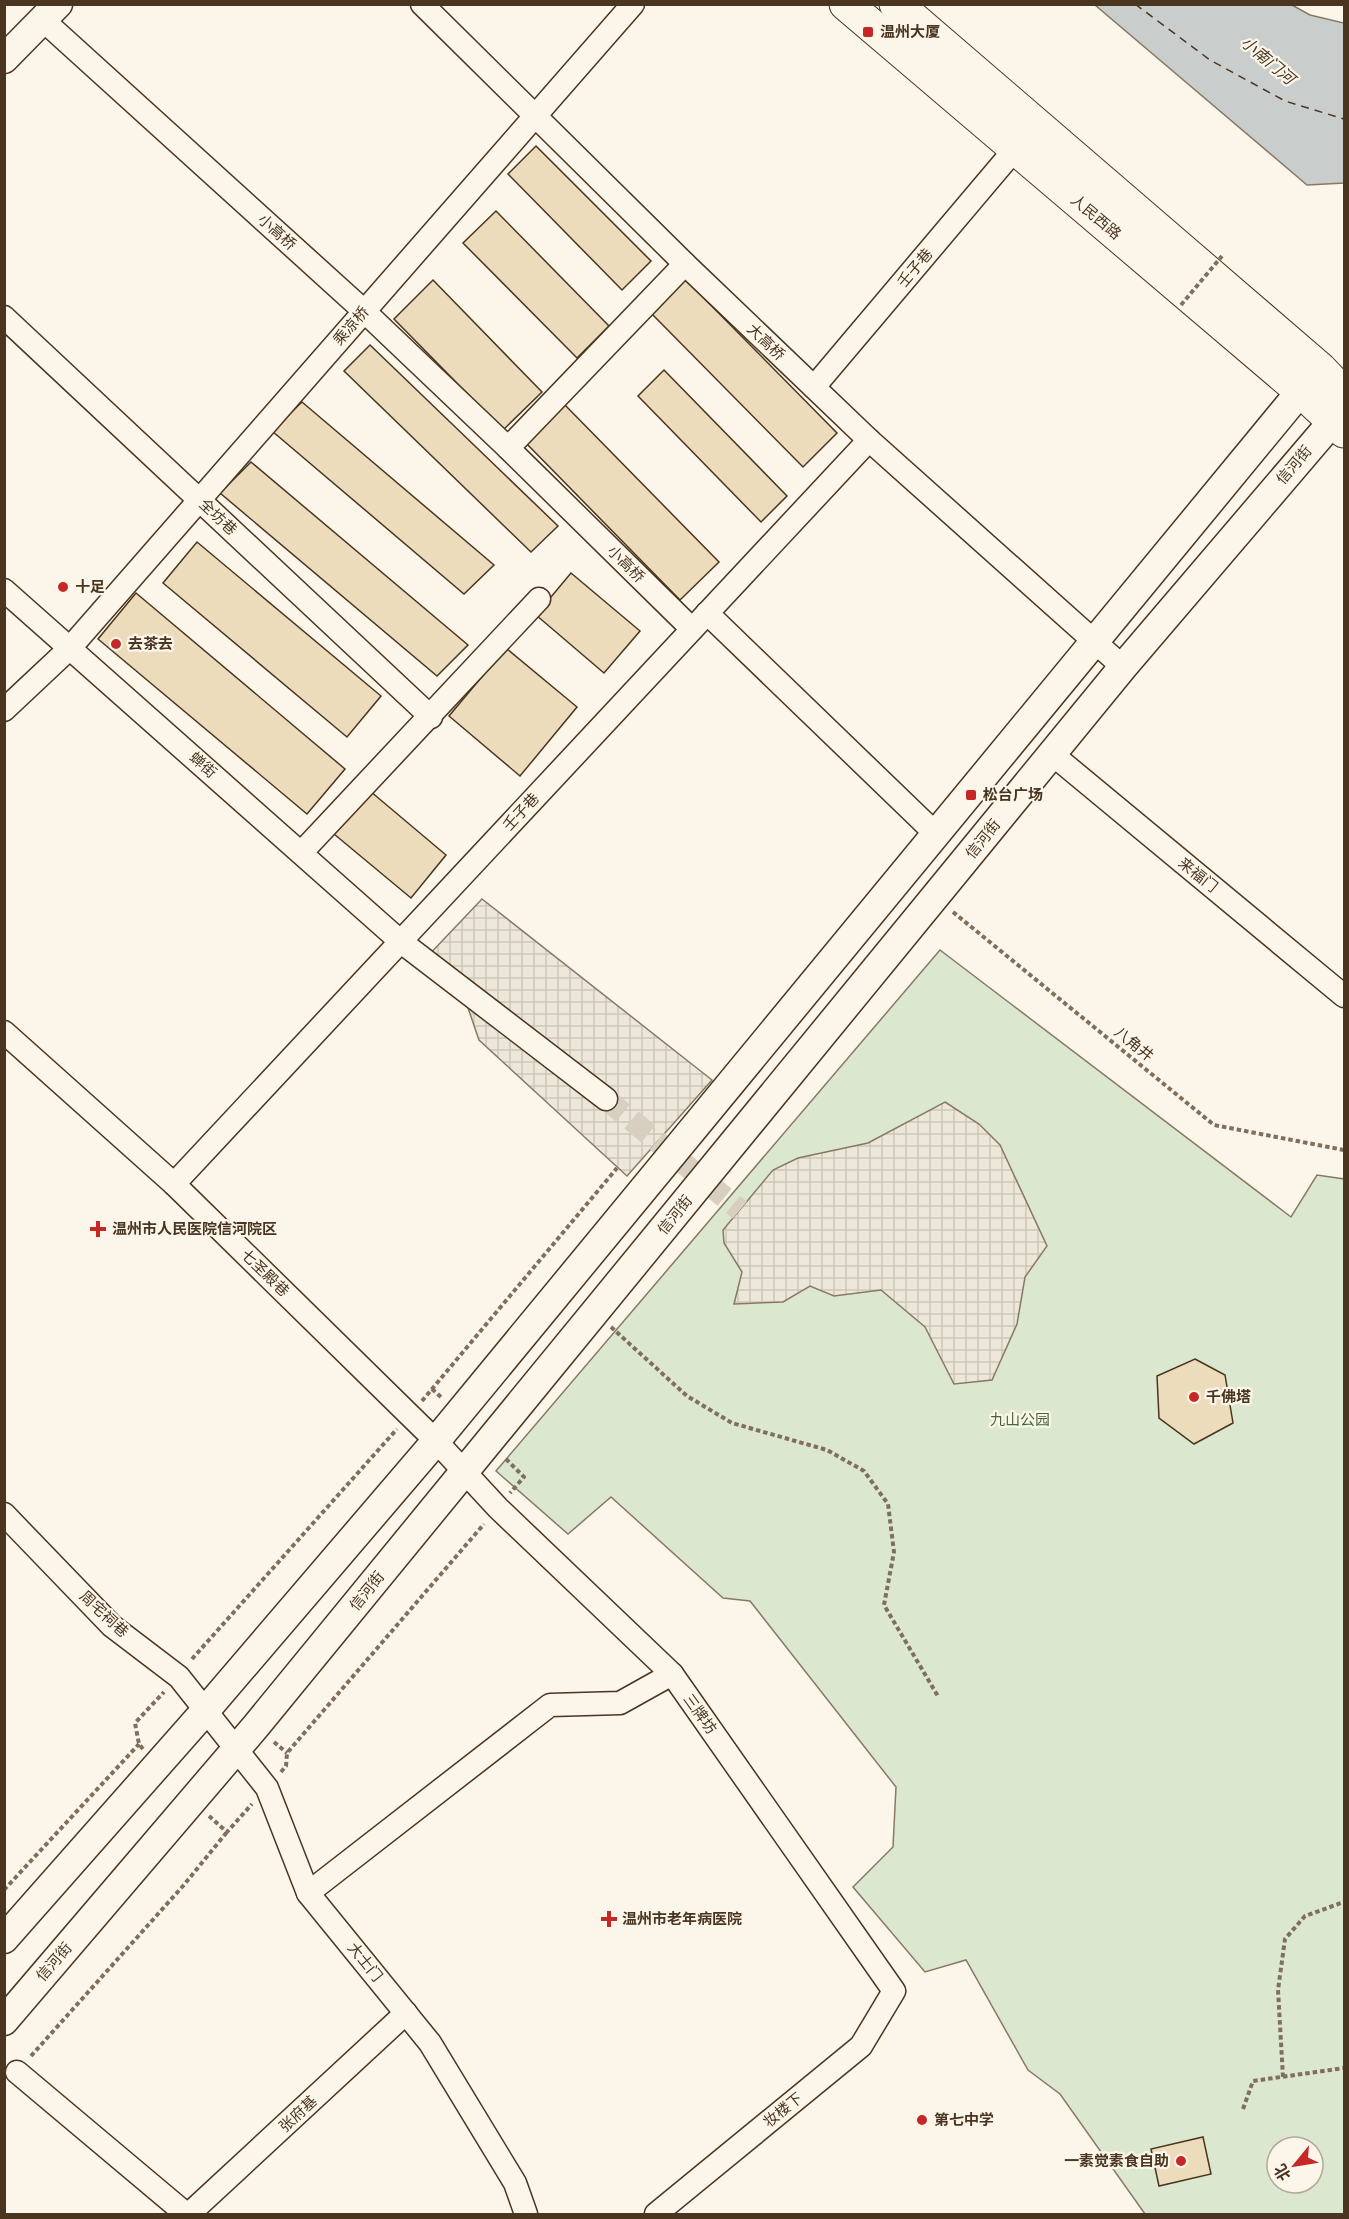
<svg xmlns="http://www.w3.org/2000/svg" width="1349" height="2219" font-family="Lato,'Noto Sans SC',sans-serif">
<defs>
<pattern id="plaza-grid" width="8" height="8" patternUnits="userSpaceOnUse" patternTransform="scale(1.5)"><rect width="8" height="8" fill="#ede7d9"/><path d="M0 4h8M4 0v8" fill="none" stroke="#cdc7ba"/></pattern>
</defs>
<rect width="100%" height="100%" fill="#fbf6e9"/>
<path fill="#dce7d0" stroke="#887966" stroke-width="1.5" fill-rule="evenodd" d="M940 950 1291 1217 1317 1175 1344 1179V2214H1145L1060 2094 1028 2070 966 1960 925 1972 853 1887 893 1847 896 1787 750 1601 723 1598 611 1497 568 1534 496 1471ZM1277 2147H1313V2183H1277Z"/>
<g fill="url(#plaza-grid)" stroke="#887966" stroke-width="1.5">
<polygon points="482,899 712,1080 627,1176 479,1040 465,999 425,959"/>
<polygon points="945,1102 979,1124 1000,1145 1047,1246 1025,1277 1017,1324 992,1380 954,1384 925,1327 881,1290 834,1296 810,1286 783,1302 734,1304 742,1272 724,1243 723,1230 773,1170 798,1158 868,1143"/>
</g>
<polygon fill="#c9cecd" stroke="#887966" stroke-width="1.5" points="1095,5 1292,5 1310,15 1344,23 1344,183 1307,185"/>
<g fill="none" stroke-linecap="round" stroke-linejoin="round">
<polyline stroke="#4a3520" stroke-width="1.5" stroke-dasharray="8 6" stroke-linecap="butt" points="1135,4 1210,60 1285,101 1344,119"/>
</g>
<g fill="#ecdcbc" stroke="#4a3520" stroke-width="1.5">
<polygon points="536,146 651,261 622,290 508,174"/>
<polygon points="496,211 609,326 577,358 463,243"/>
<polygon points="683,277 837,433 803,467 649,311"/>
<polygon points="433,280 542,392 503,430 394,319"/>
<polygon points="370,345 558,526 531,552 344,371"/>
<polygon points="664,370 787,496 761,522 638,396"/>
<polygon points="302,402 494,565 464,594 272,431"/>
<polygon points="563,403 719,562 680,600 524,441"/>
<polygon points="251,462 468,645 437,676 220,493"/>
<polygon points="197,542 381,696 347,737 163,583"/>
<polygon points="571,573 640,631 604,673 536,615"/>
<polygon points="136,593 345,769 307,814 98,639"/>
<polygon points="506,648 577,707 520,776 449,716"/>
<polygon points="370,791 446,855 411,898 334,834"/>
<polygon points="1195,1359 1225,1375 1233,1423 1194,1444 1159,1418 1157,1376"/>
<polygon points="1203,2137 1211,2174 1159,2186 1151,2149"/>
</g>
<g fill="none" stroke-linecap="round" stroke-linejoin="round">
<polyline stroke="#d8cfc1" stroke-width="22" stroke-dasharray="22 11" stroke-linecap="butt" points="606,1099 740,1210"/>
<g stroke="#4a3520" stroke-width="25">
<g id="minor">
<polyline points="422,4 685,264 869,440 1123,667"/>
<polyline points="43,20 364,311 508,448"/>
<polyline points="685,264 508,448 692,629"/>
<polyline points="4,317 431,717"/>
<polyline points="814,387 1015,149"/>
<polyline points="4,590 400,941 606,1099"/>
<polyline points="707,613 937,835"/>
<polyline points="4,710 70,648 633,4"/>
<polyline points="1052,754 1344,996"/>
<polyline points="301,853 539,599"/>
<polyline points="4,1032 174,1184 436,1441 498,1508 672,1674 894,1991 861,2046 656,2214"/>
<polyline points="174,1184 869,440"/>
<polyline points="4,1514 112,1626 179,1677 267,1788 308,1893 430,2043 515,2183 526,2214"/>
<polyline points="308,1893 550,1705 620,1703 672,1674"/>
<polyline points="17,2072 186,2214"/>
<polyline points="189,2214 406,2013"/>
</g>
</g>
<g stroke="#4a3520" stroke-width="31">
<g id="major">
<polyline points="4,59 58,4"/>
<polyline points="4,1939 206,1710 436,1441 1314,375"/>
<polyline points="4,2021 256,1726 1123,667 1344,408"/>
</g>
</g>
<g stroke="#4a3520" stroke-width="35">
<g id="highway">
<polyline points="846,4 1300,390 1344,431"/>
<polyline points="896,4 1320,369 1344,394"/>
</g>
</g>
<g stroke="#7f6f5c" stroke-width="4" stroke-dasharray="4.5 3" stroke-linecap="butt">
<polyline points="953,912 1214,1125 1344,1150"/>
<polyline points="611,1327 687,1396 732,1423 827,1450 864,1471 888,1504 894,1552 884,1605 939,1698"/>
<polyline points="432,1389 442,1398"/>
<polyline points="422,1401 617,1168"/>
<polyline points="506,1459 524,1477 510,1493"/>
<polyline points="192,1659 397,1429"/>
<polyline points="274,1742 287,1753"/>
<polyline points="143,1749 139,1744 135,1723 164,1692"/>
<polyline points="281,1772 286,1766 287,1753 484,1524"/>
<polyline points="209,1816 227,1832 252,1804"/>
<polyline points="4,1890 139,1744"/>
<polyline points="31,2056 183,1886 227,1832"/>
<polyline points="1283,2077 1278,1990 1285,1939 1305,1916 1344,1902"/>
<polyline points="1243,2109 1253,2081 1344,2068"/>
</g>
<use href="#minor" stroke="#fbf6e9" stroke-width="22"/>
<use href="#major" stroke="#fbf6e9" stroke-width="28"/>
<use href="#highway" stroke="#fbf6e9" stroke-width="33"/>
<polyline stroke="#7f6f5c" stroke-width="4" stroke-dasharray="4.5 3" stroke-linecap="butt" points="1181,305 1222,256"/>
</g>
<g fill="#c62828" stroke="#fbf6e9" stroke-width="2">
<rect x="862" y="26" width="12" height="12" rx="3"/>
<circle cx="63" cy="587" r="6"/>
<circle cx="116" cy="644" r="6"/>
<rect x="965" y="789" width="12" height="12" rx="3"/>
<path d="M95 1220h6v6h6v6h-6v6h-6v-6h-6v-6h6z"/>
<circle cx="1194" cy="1397" r="6"/>
<path d="M606 1910h6v6h6v6h-6v6h-6v-6h-6v-6h6z"/>
<circle cx="922" cy="2120" r="6"/>
<circle cx="1181" cy="2161" r="6"/>
</g>
<g text-anchor="middle" stroke-width="4.5" stroke-linejoin="round" paint-order="stroke">
<g font-size="15" font-weight="bold" fill="#4a3520" stroke="#fbf6e9" text-anchor="start">
<text x="880" y="37">温州大厦</text>
<text x="75" y="592">十足</text>
<text x="128" y="649">去茶去</text>
<text x="983" y="800">松台广场</text>
<text x="112" y="1234">温州市人民医院信河院区</text>
<text x="1206" y="1402">千佛塔</text>
<text x="622" y="1924">温州市老年病医院</text>
<text x="934" y="2125">第七中学</text>
<text x="1169" y="2166" text-anchor="end">一素觉素食自助</text>
</g>
<g font-size="15" fill="#4a3520" stroke="#fbf6e9">
<text transform="translate(1096 217) rotate(40)" y="5">人民西路</text>
<text transform="translate(277 232) rotate(42)" y="5">小高桥</text>
<text transform="translate(915 268) rotate(-50)" y="5">壬子巷</text>
<text transform="translate(351 326) rotate(-49)" y="5">乘凉桥</text>
<text transform="translate(766 342) rotate(44)" y="5">大高桥</text>
<text transform="translate(1294 465) rotate(-50)" y="5">信河街</text>
<text transform="translate(218 517) rotate(43)" y="5">全坊巷</text>
<text transform="translate(626 564) rotate(45)" y="5">小高桥</text>
<text transform="translate(203 765) rotate(42)" y="5">蝉街</text>
<text transform="translate(521 812) rotate(-47)" y="5">壬子巷</text>
<text transform="translate(983 839) rotate(-51)" y="5">信河街</text>
<text transform="translate(1198 875) rotate(39)" y="5">来福门</text>
<text transform="translate(1134 1044) rotate(39)" y="5">八角井</text>
<text transform="translate(675 1215) rotate(-51)" y="5">信河街</text>
<text transform="translate(265 1273) rotate(44)" y="5">七圣殿巷</text>
<text transform="translate(367 1591) rotate(-51)" y="5">信河街</text>
<text transform="translate(104 1614) rotate(43)" y="5">周宅祠巷</text>
<text transform="translate(700 1714) rotate(54)" y="5">三牌坊</text>
<text transform="translate(54 1962) rotate(-49)" y="5">信河街</text>
<text transform="translate(365 1962) rotate(51)" y="5">大士门</text>
<text transform="translate(783 2110) rotate(-39)" y="5">妆楼下</text>
<text transform="translate(298 2114) rotate(-43)" y="5">张府基</text>
</g>
<g font-size="15" fill="#436837" stroke="#fbf6e9">
<text x="1020" y="1425">九山公园</text>
</g>
<g font-size="16" font-style="italic" fill="#4a3520" stroke="#fbf6e9">
<text transform="translate(1268 60) rotate(40)" y="6">小南门河</text>
</g>
</g>
<rect width="1349" height="2219" fill="none" stroke="#4a3520" stroke-width="12"/>
<g transform="translate(1295 2165) rotate(240)"><circle r="28" fill="#fbf6e9" stroke="#b4a999" stroke-width="1.5"/>
<path d="M0-4.5L10 22L0 15L-10 22Z" fill="#c62828"/>
<text y="-9" font-size="16" font-weight="bold" text-anchor="middle" fill="#4a3520">北</text>
</g>
</svg>
